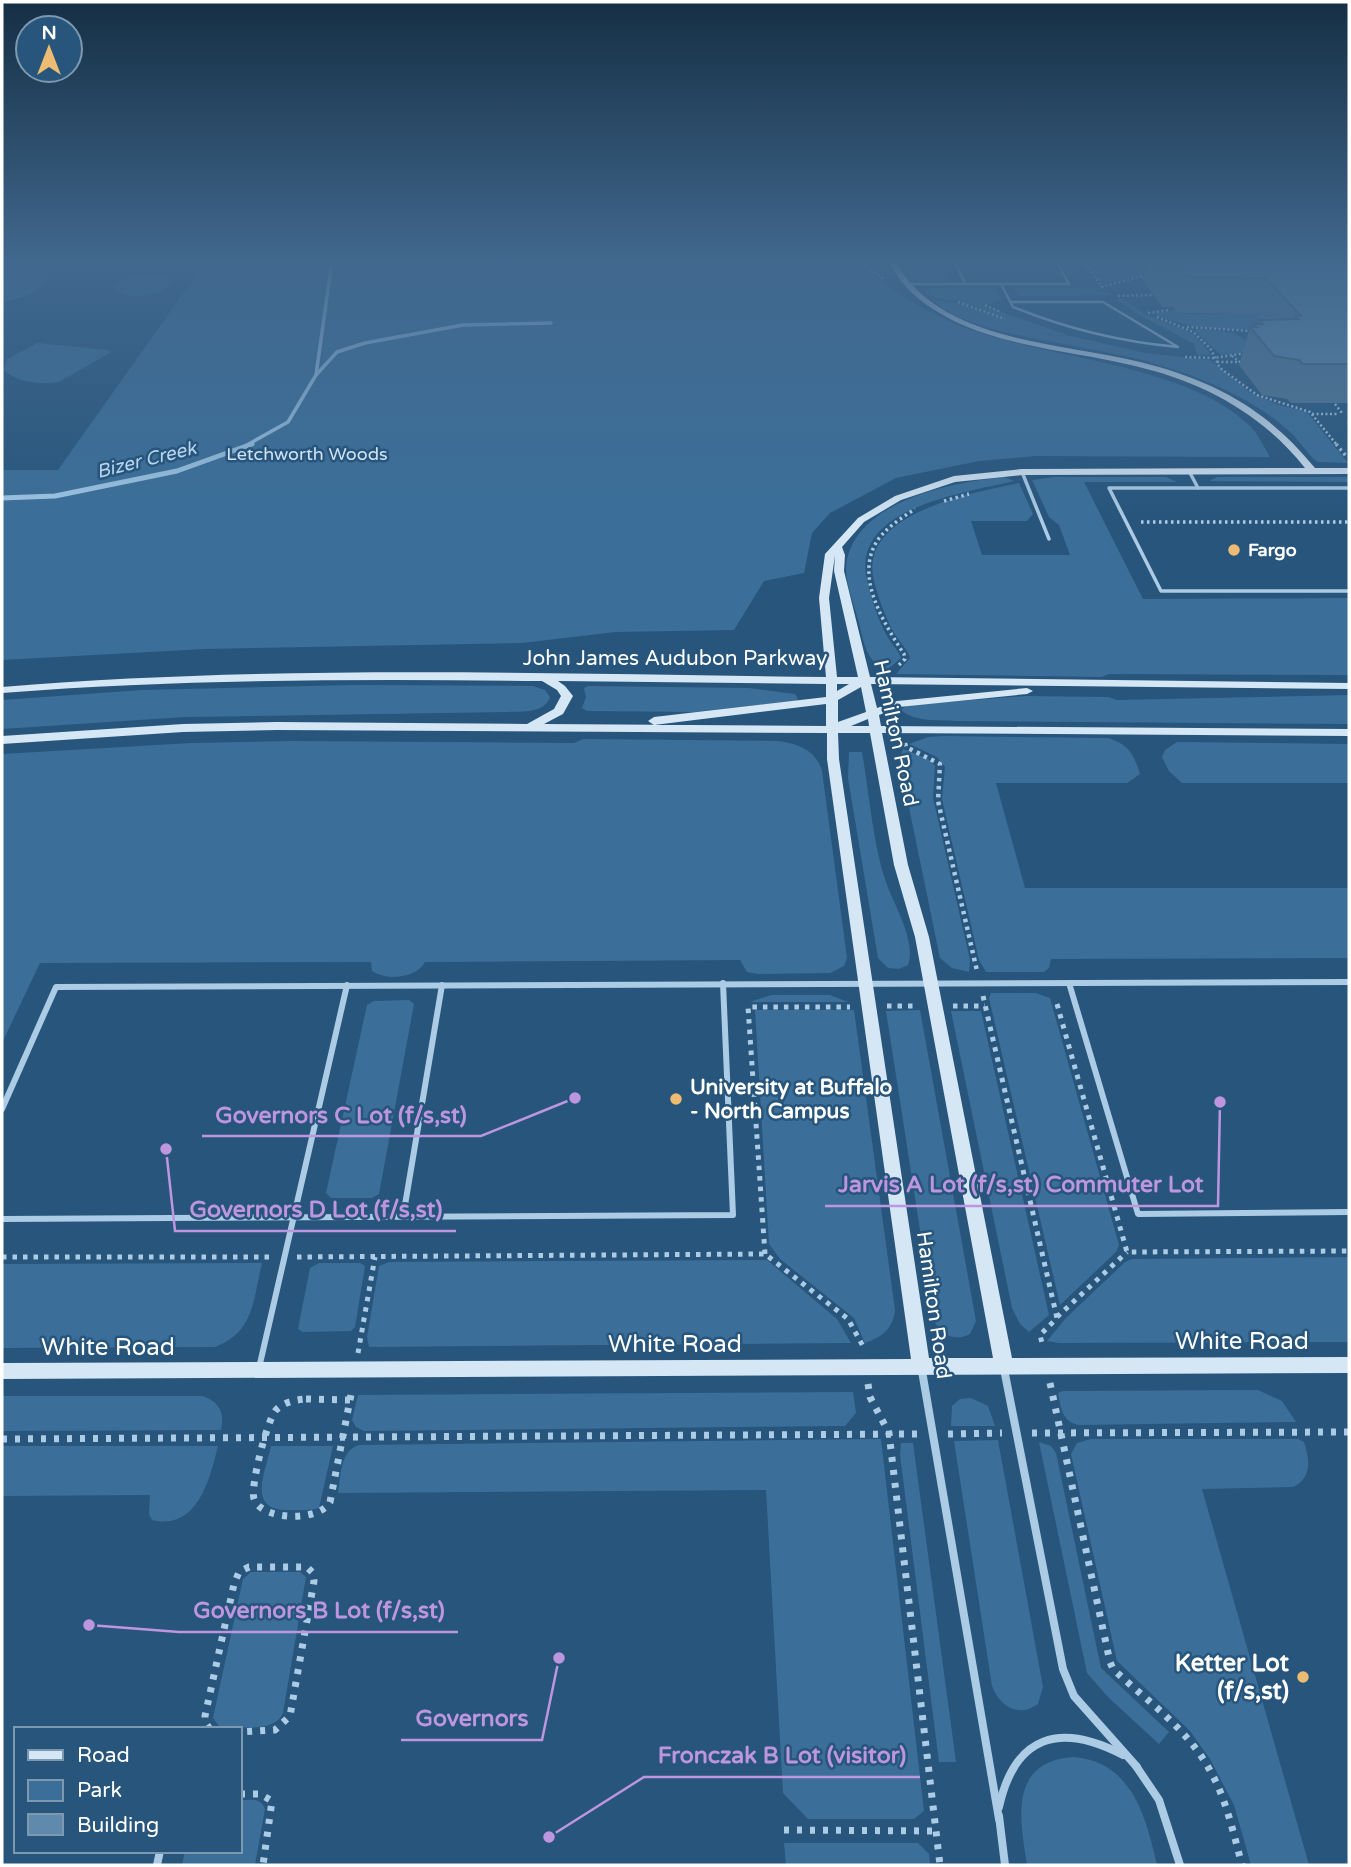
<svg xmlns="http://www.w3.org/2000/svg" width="1351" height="1867" font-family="'Varela Round',sans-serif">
<rect width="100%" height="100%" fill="#27557c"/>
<g fill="#3b6f99">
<polygon points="2,261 40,261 37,265 47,271 47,283 31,294 2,303"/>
<path d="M206 261H858C874 267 882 282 895 291 917 306 941 318 966 328 1048 359 1187 364 1250 426 1258 434 1264 447 1270 457L1035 456 979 461 896 478 830 513 812 533 804 573 764 581 734 630 616 632 522 643 205 649 2 660V470H58Z"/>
<polygon points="900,261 940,261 948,282 909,280"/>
<polygon points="1086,261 1112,261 1156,272 1105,283 1099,281"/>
<path d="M170 276 175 278 161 293C146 296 123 300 112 287 123 270 152 278 170 276Z"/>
<path d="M931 288H996L1002 300 985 306 1067 335C1031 338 994 311 961 302 948 298 933 300 924 292Z"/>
<polygon points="1014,288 1096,288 1114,295 1018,296"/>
<path d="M1122 298C1130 303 1137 309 1145 314 1169 326 1198 328 1210 355H1197L1194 344 1138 314 1116 299Z"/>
<path d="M932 300 960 303 1049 335 1071 336 1145 353 1210 360 1251 393 1279 405 1307 412 1348 463 1318 462C1308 456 1300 440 1289 431 1261 406 1227 389 1192 376 1165 366 1138 358 1110 353 1061 342 968 333 932 300Z"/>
<path d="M1175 310 1184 311 1187 314H1261L1274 328C1233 331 1191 331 1154 314Z"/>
<polygon points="1200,329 1234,333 1256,346 1255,351 1221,355 1194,330"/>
<path d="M38 343 107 350 111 352C106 355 62 381 58 382 41 385 16 382 4 370L7 359Z"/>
<path d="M1004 477 1014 481C966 493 850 507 867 580 871 598 878 620 887 636 891 644 898 649 901 658L887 670C866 663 864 642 859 623 854 604 843 579 847 560 859 500 954 482 1004 477Z"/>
<path d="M1054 477H1166L1177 482H1084L1143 599 1349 598V675L1109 674 1102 677 896 674 910 658C907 648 898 641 893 631 885 616 878 597 874 581 857 512 974 493 1019 483L1033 514 1027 521H971L982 555H1070L1059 525 1049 517 1032 480Z"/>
<polygon points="1217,477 1349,477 1349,482 1209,481"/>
<path d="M354 685 533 686 545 690 550 697C544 714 523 711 508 712L185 717 2 729V700L142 690Z"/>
<polygon points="588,686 749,688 795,694 798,699 795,701 695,712 587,711 582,708 586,697 584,688"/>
<path d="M1349 695V724L957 721C940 720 914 722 901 710L907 705 1026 696 1108 697 1117 700Z"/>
<path d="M944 736 1108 738C1128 744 1134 754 1140 774L1127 783H996L1025 888H1349V958L1051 959 1049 968 1044 972H986L979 960 942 799 945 767 937 757 909 744 928 737Z"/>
<path d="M583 739 777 741C797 743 816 750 822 771L847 958 844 966 830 973 758 974 747 972 740 960 425 962C417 978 387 981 372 971L371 962 40 963 2 1043V754L191 743 292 741 574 743Z"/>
<polygon points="1177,742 1349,744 1349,783 1182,783 1169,771 1162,757 1165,750"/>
<polygon points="903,749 928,759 935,766 933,798 970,960 969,972 952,968 940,958 899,759"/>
<path d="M849 752H862C869 792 873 844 886 882 893 903 917 942 908 965L899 969 888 968 878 958 848 778Z"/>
<polygon points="991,993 1036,993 1050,998 1119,1245 1116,1252 1060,1305 989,998"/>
<polygon points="771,995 830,995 848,1002 750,1002"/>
<polygon points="374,1001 409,1000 414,1004 379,1194 372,1198 331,1198 326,1193 367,1005"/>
<path d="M755 1010H854L895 1310C893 1329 882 1337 865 1343L854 1318 780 1259 769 1244Z"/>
<path d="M920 1010 976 1321 970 1334C955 1342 940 1335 934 1320L886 1011Z"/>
<polygon points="951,1011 981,1011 1049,1315 1029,1332 1020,1324 1012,1308"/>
<polygon points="1349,1257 1349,1342 1059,1343 1047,1341 1066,1318 1125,1262 1132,1259"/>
<polygon points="767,1260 837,1319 851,1343 369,1347 367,1337 379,1266 389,1262"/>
<path d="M262 1263C253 1299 255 1332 215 1347L2 1348V1264Z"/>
<polygon points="319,1263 360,1263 365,1266 355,1327 351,1331 303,1332 298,1329 310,1268"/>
<path d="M1258 1390 1282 1401 1296 1422 1079 1425C1062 1422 1061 1408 1058 1393L1063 1391Z"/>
<polygon points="853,1392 856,1413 845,1426 364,1431 356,1427 352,1420 358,1395"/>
<path d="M2 1396H202C219 1401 225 1413 221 1430L2 1431Z"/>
<polygon points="971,1398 988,1406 995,1426 951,1426 952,1406 960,1399"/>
<path d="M881 1439 924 1811 914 1819H808L783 1793 766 1490 338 1493C341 1475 340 1451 359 1445Z"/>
<path d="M1091 1439H1298L1304 1442C1310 1460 1312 1478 1293 1487L1202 1489 1309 1865H1251L1234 1805 1210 1759 1190 1731 1117 1661 1071 1454 1077 1443Z"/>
<path d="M998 1440 1043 1687 1038 1704C1019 1718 1000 1707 992 1686L954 1441Z"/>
<polygon points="1039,1442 1051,1446 1056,1453 1101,1668 1169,1732 1159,1744 1108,1697 1087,1673"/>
<polygon points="901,1443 913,1443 956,1762 939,1762 900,1455"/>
<path d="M2 1446H218C210 1478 198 1531 152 1520L149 1514 150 1495 2 1496Z"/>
<path d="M271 1446H333L319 1508C310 1511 300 1510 290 1510 246 1511 265 1474 271 1446Z"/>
<path d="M251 1572H300L306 1577 283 1713C274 1734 238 1726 219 1726L213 1718 243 1579Z"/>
<path d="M1073 1757C1132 1761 1146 1817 1157 1865H1027C1020 1820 1008 1762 1073 1757Z"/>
<path d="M240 1800C250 1800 261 1797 265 1809L255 1865H182L185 1851H240Z"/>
<polygon points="784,1843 918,1843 929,1854 930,1865 786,1865"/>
</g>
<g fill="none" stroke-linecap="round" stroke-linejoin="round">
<g stroke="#a1c7e5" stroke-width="3.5">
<polyline points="316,375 337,352 365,343 463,325 551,323"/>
<polyline points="247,445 288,422 316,375 332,261"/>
</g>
<polyline stroke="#a1c7e5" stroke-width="5" points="2,498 55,496 177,471 252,444"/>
<g stroke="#accbe4" stroke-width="2.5" stroke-dasharray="2 2.5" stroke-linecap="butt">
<polyline points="860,261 885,280"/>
<polyline points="1083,261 1103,288"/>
<polyline points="1116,261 1151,270"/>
<polyline points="1101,287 1147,275"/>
<polyline points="1118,296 1154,295"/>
<polyline points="958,302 1005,319"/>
<polyline points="985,305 1001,312"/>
<polyline points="1148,313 1170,310"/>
<polyline points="1157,317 1193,332 1210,348 1220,368 1257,395 1310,412 1337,445"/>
<polyline points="1187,327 1251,331"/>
<polyline points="1185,357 1214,358 1246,353"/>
<polyline points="1217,362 1240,362 1232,356"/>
<polyline points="1335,404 1342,413"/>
<polyline points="1312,414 1339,414"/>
</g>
<g stroke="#accbe4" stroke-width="3.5" stroke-dasharray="2.5 3.5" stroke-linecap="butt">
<polyline points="1336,444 1346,456"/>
<polyline points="944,501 969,494"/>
<polyline points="1141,522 1349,522"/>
<path d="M899 665 905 659 904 654C883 622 852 573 880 537 890 525 903 517 915 509"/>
</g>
<polyline stroke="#accbe4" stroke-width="4.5" stroke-dasharray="3.5 4.5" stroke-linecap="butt" points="905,743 906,747 940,764 938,801 977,971"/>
<g stroke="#accbe4" stroke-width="5" stroke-dasharray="4.5 6" stroke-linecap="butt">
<polyline points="983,996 1057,1318 1040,1335 1043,1347"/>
<polyline points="1057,1004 1127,1252 1349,1251"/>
<polyline points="887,1006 917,1006"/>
<polyline points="953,1006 985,1006"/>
<polyline points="765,1254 748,1007 850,1007"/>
<polyline points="2,1257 270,1257"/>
<polyline points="297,1257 765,1254 848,1319 864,1348"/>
<polyline points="1057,1317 1127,1252"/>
<polyline points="358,1353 375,1257"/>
</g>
<g stroke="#accbe4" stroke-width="7" stroke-dasharray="5 8" stroke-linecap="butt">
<path d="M1050 1383 1110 1662 1113 1669C1146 1700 1185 1727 1208 1767 1226 1797 1233 1832 1242 1865"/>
<polyline points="868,1384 870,1397 889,1433 940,1865"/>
<path d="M306 1399 350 1400 330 1502C319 1522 262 1521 254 1499 250 1487 267 1420 276 1410 284 1402 295 1400 306 1399Z"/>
<polyline points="350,1400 352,1389"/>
<polyline points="1032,1433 1349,1432"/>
<polyline points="948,1434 1002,1433"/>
<polyline points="2,1439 918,1434"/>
<polyline points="210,1729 205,1722 205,1716 234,1584 239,1572 249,1567 307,1567 313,1573 314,1581 290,1716 275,1730 240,1732"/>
<polyline points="240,1794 260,1794 272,1801 263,1865"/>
<polyline points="784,1830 936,1831"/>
</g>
<g stroke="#accbe4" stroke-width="2.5">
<polyline points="955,261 965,284"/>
<polyline points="1056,261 1069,284"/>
<polyline points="905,284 1069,284"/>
<path d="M1001 284 1013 307C1067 329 1120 342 1178 347L1103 302H1011"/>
<polyline points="1349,420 1349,425"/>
</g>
<g stroke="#accbe4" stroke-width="3.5">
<polyline points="1189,471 1198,488"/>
<polyline points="1022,472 1049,539"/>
<polyline points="1349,488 1109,488 1161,591 1349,591"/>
</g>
<polyline stroke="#accbe4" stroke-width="4.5" points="1272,982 1349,982"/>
<g stroke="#accbe4" stroke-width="6">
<polyline points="1069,983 1138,1214 1349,1212"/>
<polyline points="2,1109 56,987 1349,982"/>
<polyline points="403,1217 442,985"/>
<polyline points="2,1219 733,1215 723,983"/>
<polyline points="259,1368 347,985"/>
</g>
<g stroke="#accbe4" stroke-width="8">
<polyline points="1004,1369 1063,1669 1074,1696 1137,1767"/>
<polyline points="922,1371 999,1819"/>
<polyline points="1136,1766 1159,1800 1180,1865"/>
<path d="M999 1807C1015 1735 1060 1722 1123 1755"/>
<polyline points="999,1816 1005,1865"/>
<polyline points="157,1865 160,1851"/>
</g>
<path fill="#d5e6f4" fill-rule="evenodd" d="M888 261H895C901 270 907 280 914 287 969 343 1068 344 1140 362 1213 380 1267 409 1315 468H1349V474L1022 475 955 482 901 500 864 522 842 547 845 555 844 571 870 677 1349 683V689L871 684 877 708 897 701 1027 688 1033 691 1027 694 899 707 879 715 881 726 1349 729V736L882 733 908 865 929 937 1012 1358 1349 1357V1373L2 1379V1363L911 1359 827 759V733L276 730 183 732 2 744V736L183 724 276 722 527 724 554 709 561 696 557 690 542 681C362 679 182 679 2 693V687C276 664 551 674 826 677L819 598 825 554 858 518 895 496 954 476 1022 469 1305 468C1261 413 1203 382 1135 366 1060 347 970 347 910 291 901 283 895 271 888 261ZM835 555 834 571 858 677H837L829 598ZM558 681 826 684V697L654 717 648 721 654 725 826 704V726L544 724 563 714 573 696 565 686ZM837 684H849L837 691ZM861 687 866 712 838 722V700ZM868 719 869 726H851ZM838 733H870L894 865 915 937 993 1358H929L839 759Z"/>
</g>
<polygon fill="#537795" points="1147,261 1349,261 1349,403 1291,403 1287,399 1262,395 1239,365 1250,327 1254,327 1254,324 1259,324 1261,320 1256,314 1186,313 1176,311 1173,307 1162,307 1143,280"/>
<polygon fill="#608aad" stroke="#436179" stroke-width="2" points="1163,261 1349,261 1349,364 1303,364 1299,360 1274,356 1250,327 1257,327 1254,324 1263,324 1260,320 1298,319 1295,316 1301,316 1266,278 1195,277 1184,275 1181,271 1170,271"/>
<linearGradient id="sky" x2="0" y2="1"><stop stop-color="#152f44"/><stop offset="0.5" stop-color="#41688e"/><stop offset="1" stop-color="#41688e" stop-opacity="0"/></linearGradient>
<rect width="1351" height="523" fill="url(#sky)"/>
<g fill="#ecbc72" stroke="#27557c" stroke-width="2.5">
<circle cx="1234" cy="550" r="7"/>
<circle cx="676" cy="1099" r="7"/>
<circle cx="1303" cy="1677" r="7"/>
</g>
<g text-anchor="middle" stroke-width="5" stroke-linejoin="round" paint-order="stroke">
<g font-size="18" fill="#cfe3f4" stroke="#27557c">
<text x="307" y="460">Letchworth Woods</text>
</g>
<g font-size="18" font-weight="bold" fill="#fff" stroke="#27557c" text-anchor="start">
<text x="1248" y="556">Fargo</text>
</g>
<g font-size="19" font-style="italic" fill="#b7d5ec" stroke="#27557c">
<text transform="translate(146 459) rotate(-14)" y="7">Bizer Creek</text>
</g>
<g font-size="21" fill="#fff" stroke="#27557c">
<text x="675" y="665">John James Audubon Parkway</text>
<text transform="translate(896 733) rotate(78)" y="7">Hamilton Road</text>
<text transform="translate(934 1305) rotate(82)" y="7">Hamilton Road</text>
</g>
<g font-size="21" font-weight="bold" fill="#fff" stroke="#27557c" text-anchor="start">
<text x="690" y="1094">University at Buffalo<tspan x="690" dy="24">- North Campus</tspan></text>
</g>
<g font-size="24" fill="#fff" stroke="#27557c">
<text x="1242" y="1349">White Road</text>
<text x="675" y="1352">White Road</text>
<text x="108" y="1355">White Road</text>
</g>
<g font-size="24" font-weight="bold" fill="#fff" stroke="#27557c" text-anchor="end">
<text x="1289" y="1671">Ketter Lot<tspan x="1289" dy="28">(f/s,st)</tspan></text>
</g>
</g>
<path fill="none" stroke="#bd96df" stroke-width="2.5" d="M575 1098L481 1136H202M1220 1102L1218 1206H825M166 1149L175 1231H456M89 1625L179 1632H458M559 1658L542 1740H401M549 1837L644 1777H920"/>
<g fill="#bd96df" stroke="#27557c" stroke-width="2.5">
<circle cx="575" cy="1098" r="7"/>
<circle cx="1220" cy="1102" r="7"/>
<circle cx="166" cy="1149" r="7"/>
<circle cx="89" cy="1625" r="7"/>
<circle cx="559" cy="1658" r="7"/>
<circle cx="549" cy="1837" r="7"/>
</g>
<g font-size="23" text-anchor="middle" font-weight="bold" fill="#bd96df" stroke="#27557c" stroke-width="5" stroke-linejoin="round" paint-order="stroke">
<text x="341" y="1123">Governors C Lot (f/s,st)</text>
<text x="1021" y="1192">Jarvis A Lot (f/s,st) Commuter Lot</text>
<text x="316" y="1217">Governors D Lot (f/s,st)</text>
<text x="319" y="1618">Governors B Lot (f/s,st)</text>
<text x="472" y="1726">Governors</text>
<text x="782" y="1763">Fronczak B Lot (visitor)</text>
</g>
<rect width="1351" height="1867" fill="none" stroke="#ffffff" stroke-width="7"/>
<rect x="14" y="1727" width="228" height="126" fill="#27557c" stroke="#7d99b0" stroke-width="2"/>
<rect x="28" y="1750" width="35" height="10" fill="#d5e6f4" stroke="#7d99b0" stroke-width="2"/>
<text x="77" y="1762" font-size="21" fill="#ffffff">Road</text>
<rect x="28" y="1780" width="35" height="21" fill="#3b6f99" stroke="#7d99b0" stroke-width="2"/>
<text x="77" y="1797" font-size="21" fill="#ffffff">Park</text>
<rect x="28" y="1814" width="35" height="21" fill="#608aad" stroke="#7d99b0" stroke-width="2"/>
<text x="77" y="1832" font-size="21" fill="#ffffff">Building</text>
<g transform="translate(49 49)"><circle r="33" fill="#27557c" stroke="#7d99b0" stroke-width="2"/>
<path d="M0-5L12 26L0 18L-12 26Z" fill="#ecbc72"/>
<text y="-10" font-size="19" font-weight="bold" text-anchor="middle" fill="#ffffff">N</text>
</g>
</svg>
